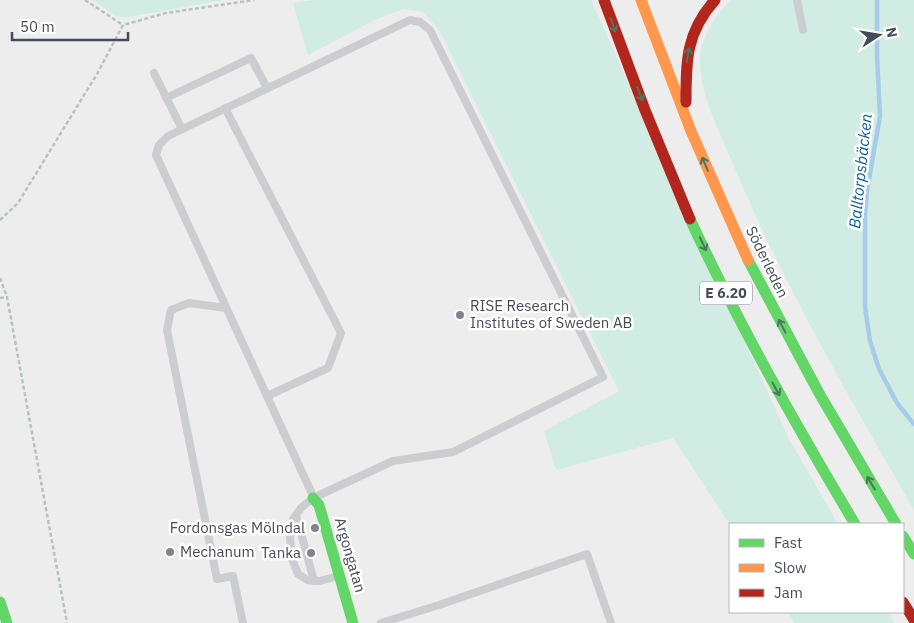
<svg xmlns="http://www.w3.org/2000/svg" width="914" height="623" font-family="'IBM Plex Sans',sans-serif">
<rect width="100%" height="100%" fill="#eeeded"/>
<g fill="#d1ede3">
<polygon points="93,0 223,0 128,17 117,17"/>
<polygon points="313,0 591,0 788,437 838,524 730,525 673,438 556,470 544,431 619,391 439,30 423,12 403,9 375,20 308,55 293,3"/>
<path d="M731 0H914V510C849 397 783 284 733 164 720 132 701 98 700 63 700 39 714 16 731 0Z"/>
<polygon points="787,612 888,612 894,623 795,623"/>
</g>
<g fill="none" stroke-linecap="round" stroke-linejoin="round">
<polyline stroke="#a7cbea" stroke-width="4.5" points="877,0 877,55 880,116 867,191 865,214 865,307 870,341 879,369 897,403 914,424"/>
<g stroke="#b7c2c2" stroke-width="2.5" stroke-dasharray="4 2.5" stroke-linecap="butt">
<polyline points="85,0 123,25"/>
<polyline points="0,220 18,203 97,74 123,25 166,13 254,0"/>
<polyline points="0,278 7,297 67,623"/>
<polyline points="0,298 7,297"/>
</g>
<g stroke="#cbcdd0" stroke-width="8">
<polyline points="797,0 803,30"/>
<polyline points="154,73 182,129"/>
<polyline points="166,98 251,58 267,88"/>
<polyline points="225,108 341,333 328,368 267,396"/>
<polyline points="226,308 189,303 171,310 167,330 217,579 233,576 243,623"/>
<polyline points="313,496 156,155 159,145 168,136 410,20 420,22 430,30 603,377 453,452 393,461 313,498 301,508 293,519 290,538 292,559 298,574 307,580 320,581 338,576"/>
<polyline points="296,515 314,581"/>
<polyline points="381,623 439,605 587,554 611,623"/>
</g>
<g stroke="#63d668" stroke-width="11">
<path d="M690 219C739 325 796 425 855 524"/>
<polyline points="748,260 819,393 896,524"/>
<polyline points="313,498 319,505 353,623"/>
<polyline points="903,536 914,554"/>
<polyline points="0,602 7,623"/>
</g>
<polyline stroke="#ff974d" stroke-width="11" points="641,0 691,131 748,260"/>
<g stroke="#b3261e" stroke-width="11">
<polyline points="604,0 645,110 690,219"/>
<path d="M686 102C686 61 686 32 715 0"/>
<polyline points="903,602 914,620"/>
</g>
</g>
<defs><path id="oneway-shaft" d="M-6 0H5M1.5-3L5.5 0L1.5 3" fill="none" stroke-width="1.6" stroke-linecap="round" stroke-linejoin="round" transform="scale(1.25)"/></defs>
<g stroke="#4e755e">
<use href="#oneway-shaft" transform="translate(613 25) rotate(71)"/>
<use href="#oneway-shaft" transform="translate(688 55) rotate(-80)"/>
<use href="#oneway-shaft" transform="translate(640 94) rotate(68)"/>
<use href="#oneway-shaft" transform="translate(705 164) rotate(-113)"/>
<use href="#oneway-shaft" transform="translate(703 244) rotate(65)"/>
<use href="#oneway-shaft" transform="translate(782 326) rotate(-118)"/>
<use href="#oneway-shaft" transform="translate(776 389) rotate(61)"/>
<use href="#oneway-shaft" transform="translate(871 483) rotate(-121)"/>
</g>
<g fill="#80848d" stroke="#fff" stroke-width="2">
<circle cx="460" cy="315" r="5"/>
<circle cx="315" cy="528" r="5"/>
<circle cx="170" cy="552" r="5"/>
<circle cx="311" cy="553" r="5"/>
</g>
<g text-anchor="middle" stroke-width="5" stroke-linejoin="round" paint-order="stroke">
<rect fill="#fff" stroke="#7d818b" stroke-width="1" x="700" y="281.5" width="52" height="23" rx="4"/>
<g font-size="14" font-weight="bold" fill="#454b59">
<text x="726" y="298">E 6.20</text>
</g>
<g font-size="15" fill="#454b59" stroke="#fff">
<text transform="translate(767 262) rotate(64)" y="5">Söderleden</text>
<text transform="translate(350 555) rotate(74)" y="5">Argongatan</text>
</g>
<g font-size="15" fill="#454b59" stroke="#fff" text-anchor="start">
<text x="470" y="311">RISE Research<tspan x="470" dy="17">Institutes of Sweden AB</tspan></text>
<text x="305" y="533" text-anchor="end">Fordonsgas Mölndal</text>
<text x="180" y="557">Mechanum</text>
<text x="301" y="558" text-anchor="end">Tanka</text>
</g>
<g font-size="16" font-style="italic" fill="#1060a1" stroke="#fff">
<text transform="translate(860 171) rotate(-84)" y="6">Balltorpsbäcken</text>
</g>
</g>
<rect x="729" y="523" width="175" height="90" fill="#ffffff" stroke="#b5b7bd"/>
<rect x="739" y="539" width="25" height="8" fill="#63d668" stroke="#b5b7bd"/>
<text x="774" y="548" font-size="15" fill="#454b59">Fast</text>
<rect x="739" y="564" width="25" height="8" fill="#ff974d" stroke="#b5b7bd"/>
<text x="774" y="573" font-size="15" fill="#454b59">Slow</text>
<rect x="739" y="589" width="25" height="8" fill="#b3261e" stroke="#b5b7bd"/>
<text x="774" y="598" font-size="15" fill="#454b59">Jam</text>
<g transform="translate(879 35) rotate(78)" stroke="#ffffff" stroke-width="4" paint-order="stroke">
<path d="M0-4L9 19L0 12L-9 19Z" fill="#454b59"/>
<text y="-8" font-size="14" font-weight="bold" text-anchor="middle" fill="#454b59">N</text>
</g>
<path d="M12 32v8h116v-8" fill="none" stroke="#454b59" stroke-width="2.5"/>
<text x="20" y="32" font-size="15" fill="#454b59" stroke="#ffffff" stroke-width="4" paint-order="stroke">50 m</text>
</svg>
